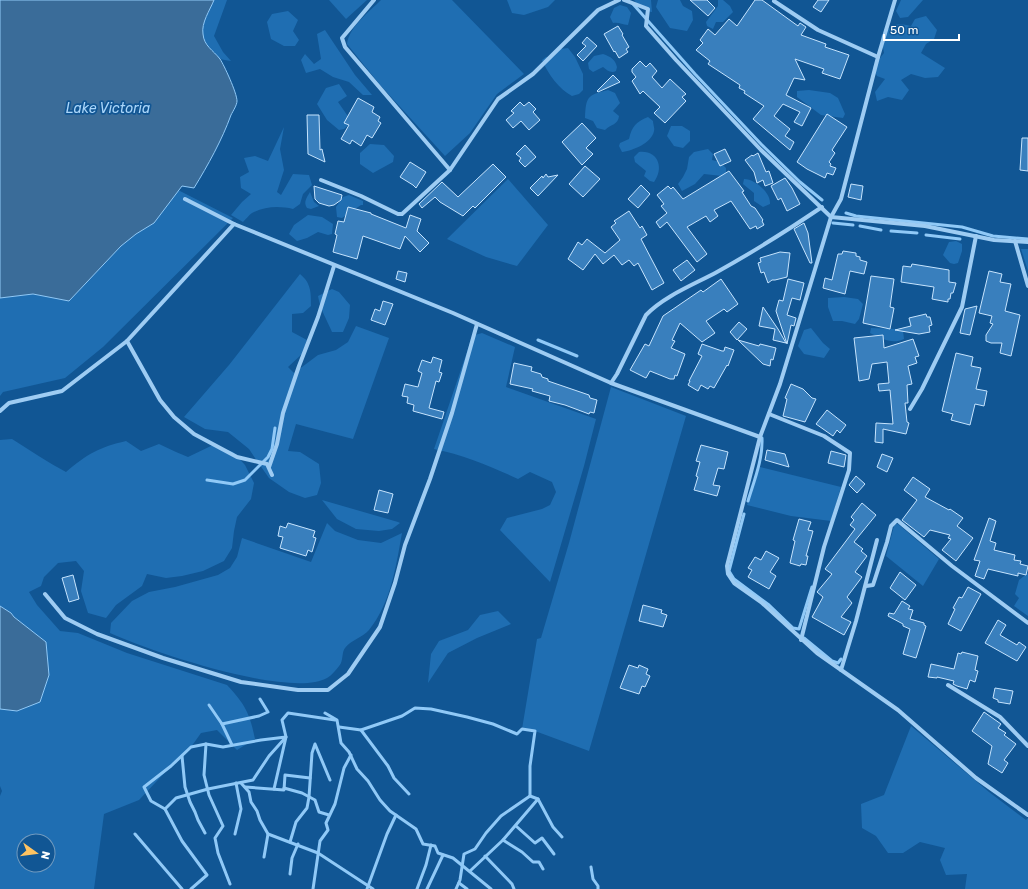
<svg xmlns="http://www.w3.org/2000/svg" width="1028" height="889" font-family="Rubik,sans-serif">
<rect width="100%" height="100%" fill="#115694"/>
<g fill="#1f6eb2" fill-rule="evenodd">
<path d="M214 0H227L214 36 223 52 231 61C227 60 222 60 219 58 209 52 200 39 203 26 205 17 210 8 214 0Z"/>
<polygon points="329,0 367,0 346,19"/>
<path d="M381 0H452L524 74 497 94 470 133 445 156 381 86 347 44C349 27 369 12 381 0Z"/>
<polygon points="507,0 555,0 548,7 524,15 512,13"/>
<path d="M634 0H651L652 12C644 11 638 6 634 0Z"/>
<polygon points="658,0 680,0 683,6 692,11 693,20 687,31 670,28 656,7"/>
<polygon points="718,0 723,0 730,6 733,12 723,22 716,22 713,29 707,26 706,22 718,6"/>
<polygon points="901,0 923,0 908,17 900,18 896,11"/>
<path d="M620 5 627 7 631 13 628 25C622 25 619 22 613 23L610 17 614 8Z"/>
<polygon points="288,11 298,20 293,31 299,40 295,46 284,46 271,39 267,22 272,14"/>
<path d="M926 16 937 30 934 39 926 44 921 53 945 68 938 77 925 78 911 74 901 80 909 90 902 100 888 97 877 101 875 92 885 79 877 76 873 67 884 53 881 36C893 25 894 22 911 26L915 19Z"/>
<polygon points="325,30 355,75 372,95 363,95 349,82 333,77 320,69 306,73 301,60 305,54 314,64 321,59 317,34"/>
<path d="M568 48 575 57 583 74V90L579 94 572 96C559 89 548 74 542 60L546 57H553L560 49Z"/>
<path d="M603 54C611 57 615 59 617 67L616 71C611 74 607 70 603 67L593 72 589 69 588 63 594 56Z"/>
<polygon points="339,84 347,96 338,102 352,122 344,129 339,130 327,120 317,104 326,88"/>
<path d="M608 90 615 93 620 103 613 111 619 116C618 125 611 124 605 130L597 128 593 121 585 118C586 97 587 95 608 90Z"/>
<polygon points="809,90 830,93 838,98 845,114 843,118 821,115 797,97 797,91"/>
<path d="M648 117 653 121C653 124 655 129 654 131 652 143 632 151 622 152L619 146 620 143 629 139C632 126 636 122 648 117Z"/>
<polygon points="671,126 682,126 690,131 690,141 683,148 674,146 667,136"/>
<path d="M284 127 280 149 284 170 277 192 281 195 293 174 309 175 312 185 303 194 300 204 293 209C280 206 265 206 252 213 249 215 246 219 243 222L231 215 242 202 251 194 241 188 240 177 249 172 244 158 255 156 268 161Z"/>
<polygon points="370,144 384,145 394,156 393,162 373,173 360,164 360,153"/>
<polygon points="708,149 713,154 712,160 720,162 726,168 726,173 722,176 704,174 695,184 682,191 678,184 683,177 687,169 689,157 694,152"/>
<path d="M639 152C659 150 664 169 654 182L650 181 644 176 646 171 635 162 634 157Z"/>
<polygon points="508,179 548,225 517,266 486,257 447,239"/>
<path d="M744 179C755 179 771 193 770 204L763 207 754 201V193L743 184Z"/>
<polygon points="178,190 233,218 103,347 65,378 3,392 0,396 0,298 33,294 69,301 121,246 136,234 154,223"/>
<path d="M310 192 314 202 319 206 311 209 307 208C303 202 307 197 310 192Z"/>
<polygon points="349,195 363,201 363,205 361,205 342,218 337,217 336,207 343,197"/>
<polygon points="308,215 322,217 333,224 332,234 328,235 318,232 307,238 297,241 289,234 294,225"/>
<polygon points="956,241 962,244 962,251 958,263 954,264 950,263 943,255 949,242"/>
<polygon points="1021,249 1028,249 1028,271"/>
<path d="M300 274C311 283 311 292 311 306L303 313 292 314V332L307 340 302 354 288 367 294 373 318 355 336 350 348 342 356 326 389 338 353 439 296 424 288 451 300 452 319 464 321 483 317 495 305 498 289 492 269 478 257 461 249 449 228 432 205 429 184 417 229 365Z"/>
<path d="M332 289 339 292 350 305 349 318 343 332H332C327 320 320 309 318 296Z"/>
<polygon points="844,297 858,299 863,304 859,319 855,324 842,321 833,321 828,307 828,298"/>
<polygon points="811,328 823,343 830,349 824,358 804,354 798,346 804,330"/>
<path d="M871 328 897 329 903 331 904 339C892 345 881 338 870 333Z"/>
<path d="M482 333 515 347 506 387 596 419 584 466 550 582 500 530 507 518 542 509 550 505 556 492 552 482 530 472 518 479C490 466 464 455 434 449L471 340 475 335Z"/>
<polygon points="611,387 686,416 589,751 535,731 522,729 537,639 541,638 569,543"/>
<path d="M12 439C30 450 47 462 66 472 87 454 100 447 126 441L141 451 159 444 176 452 188 457 213 445 233 452 245 465 254 483 251 499 237 517 234 531 232 548 224 561 203 571 182 576 166 578 147 574 142 586 116 605 106 618 88 613 81 591 84 571 76 561 58 563 44 577 41 586 29 592 37 605 60 631 78 633 127 653 227 685C245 704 250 714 255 739L237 750 217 730 201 733 191 747 171 766 139 800 104 814 94 889H0V796L2 791 0 786V709L17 711 46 642 14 617 11 613 0 606V440ZM24 841H48V865H24Z"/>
<polygon points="760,467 841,487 831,521 791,516 747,505"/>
<polygon points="322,500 398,522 400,523 392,529 379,531 356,529 337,519"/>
<path d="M327 523 335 531 358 540 381 543 402 533C396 566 391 603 369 630 363 637 351 640 345 648 342 652 343 658 341 663 339 667 331 676 327 678 290 699 149 651 110 633L111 623 132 601 149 592 175 587 218 575 230 568 237 557 242 538 311 562Z"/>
<polygon points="896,524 898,524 939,559 923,586 886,556 894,526"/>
<polygon points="1028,573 1028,616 1014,606 1019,598 1015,594 1019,580"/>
<polygon points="498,611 511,624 477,638 448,653 428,683 431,654 439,641 468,630 480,615"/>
<polygon points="911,726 989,792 1026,820 1028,818 1028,889 965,889 967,874 946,875 940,860 945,848 920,842 903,853 888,853 876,836 862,828 861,804 884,795"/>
</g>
<g fill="#3a6c99" stroke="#90c9f7">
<path d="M0 0H214C210 10 201 23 203 34 204 46 213 50 220 59 224 65 237 93 237 101 237 105 233 111 231 115 222 140 208 165 194 188L182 186 154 223 136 234 121 246 69 301 33 294 0 298Z"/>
<polygon points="0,606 11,613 14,617 46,642 49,675 40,702 17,711 0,709"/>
</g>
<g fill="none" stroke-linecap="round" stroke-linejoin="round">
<g stroke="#90c9f7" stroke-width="3">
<polyline points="633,4 695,74 761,144 800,182 822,200"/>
<polyline points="846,213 856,216 962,227 993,236 1028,239"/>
<polyline points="833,223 853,225"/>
<polyline points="860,226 881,230"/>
<polyline points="891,231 917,233"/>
<polyline points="926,235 960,239"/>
<polyline points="538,340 577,356"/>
<polyline points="207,480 233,484 245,480 268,457 272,449 275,428"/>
<path d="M748 501C754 481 763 459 762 438"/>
<polyline points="744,514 729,571 734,579 769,605 793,628 799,629 812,587"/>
<polyline points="804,638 832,661 838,663 841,659"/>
<polyline points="209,705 222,724 232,745"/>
<polyline points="325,713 337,720 341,743 349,752 357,769 368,781 380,800 390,811 416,829 423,844 435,846 438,853 453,858 491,889"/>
<polyline points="222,724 259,716 268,712 260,699"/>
<polyline points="339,727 361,730 402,716 415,708 431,709 467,717 493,724 517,734 522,729 535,731 530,766 530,796"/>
<polyline points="361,730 388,766 394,778 409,794"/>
<polyline points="206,744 204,775 209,795 223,826 215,838 218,853 230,884"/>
<polyline points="182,756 185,787 190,802 195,812 198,820 205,833"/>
<polyline points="241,783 249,792 251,802 257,811 260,820 268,834 264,857"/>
<polyline points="245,787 284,790 285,775 310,778"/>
<polyline points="284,788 302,793 315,800 319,812 329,815"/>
<polyline points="165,809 176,798 208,789 253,780 269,756 286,737 282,720 288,713 335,720"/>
<polyline points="516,826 535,843 542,838 554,854"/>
<polyline points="135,834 182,889"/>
<polyline points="235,834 241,809 236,783"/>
<polyline points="268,834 318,853 373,889"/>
<polyline points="503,840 522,852 533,862 539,862 543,869"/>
<polyline points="290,842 296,822 307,808 309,797 312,753 315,744 330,780"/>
<polyline points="485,856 512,884 514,889"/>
<polyline points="591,867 593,879 598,886 598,889"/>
<polyline points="470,871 503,840 538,799 553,827 562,837"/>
<polyline points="290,874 292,858 298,844"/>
<polyline points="459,883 467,889"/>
<polyline points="191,889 207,875 182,841 165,809 151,801 144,787 171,766 191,747 206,744 223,747 261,740 286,737 274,789"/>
<polyline points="313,889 320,841 328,830 326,823 335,804 344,768 351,755"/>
<polyline points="367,889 387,834 396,815"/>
<polyline points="417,889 426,865 431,845"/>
<polyline points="427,889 443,855"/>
<polyline points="456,889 460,880 464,854 475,849 486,833 501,816 530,796 538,799"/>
</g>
</g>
<g fill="#397fbd" stroke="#c6e4fe">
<polygon points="690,0 707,0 715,8 708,16"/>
<polygon points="755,0 762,0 798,26 800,23 806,27 801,35 826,44 825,47 849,55 840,79 822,73 824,69 795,59 805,80 794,78 786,95 811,108 802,126 794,122 800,112 783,104 774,116 790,129 785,136 794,142 790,150 753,119 764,106 744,93 745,91 739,88 740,85 708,64 710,61 696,50 703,43 700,40 708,29 715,35 729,19 737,26"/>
<polygon points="818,0 829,0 821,12 813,7"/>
<polygon points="618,26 623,34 622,35 629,47 626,49 628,52 619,58 615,51 614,52 604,34"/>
<polygon points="587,37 597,46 583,61 577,55 586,46 582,43"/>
<polygon points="640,61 646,67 650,63 657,71 652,77 662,88 670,79 686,94 682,97 686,101 665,123 654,113 660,107 643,91 640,94 632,81 636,77 632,72 632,69"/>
<polygon points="613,75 620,82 598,92 597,91"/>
<polygon points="358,98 374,107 372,112 380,117 378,121 381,123 372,138 367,135 361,146 352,140 350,144 341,139 349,125 344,123"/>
<polygon points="520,102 524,106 529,102 536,109 533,112 540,120 529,130 521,121 513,128 506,120 514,113 511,111"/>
<polygon points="827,114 847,127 832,150 835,153 829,162 831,164 830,166 836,168 833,175 827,173 825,178 807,169 797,162"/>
<polygon points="307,115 319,115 320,150 322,149 325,162 308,154"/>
<polygon points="582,123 596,138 586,148 593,154 582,165 562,142"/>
<polygon points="1022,138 1028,138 1028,171 1020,170"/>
<polygon points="525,145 536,157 525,167 519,161 521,158 516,154"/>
<polygon points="725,149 731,161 720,166 714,154"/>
<polygon points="758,153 766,172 769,171 773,183 765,186 763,180 757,183 754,172 745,160 752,155 753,156"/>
<polygon points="410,162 426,172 416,188 413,185 400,177"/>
<polygon points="493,164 506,177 475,208 473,206 463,216 440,202 435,197 422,208 419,204 442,182 458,197"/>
<polygon points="585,166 600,179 583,197 569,184"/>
<polygon points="729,171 744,191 742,192 751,206 755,208 763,220 762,221 764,225 757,229 756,226 750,229 731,201 714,210 718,216 710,222 706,216 687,227 707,254 697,262 667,222 660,228 656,222 667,213 661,206 664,204 657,195 668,186 671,189 673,187 683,199"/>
<polygon points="546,174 548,177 558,175 538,196 530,188 542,176 543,178"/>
<polygon points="785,178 792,188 800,204 787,211 781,198 778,200 771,186"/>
<polygon points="851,184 863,186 861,200 848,197"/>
<polygon points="641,185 650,194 638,208 628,199"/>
<polygon points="314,186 342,195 341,200 334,205 329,206 319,203 315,199"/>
<polygon points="348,207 371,213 371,214 406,228 410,215 421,219 417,231 429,243 420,252 405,236 400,249 363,236 357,259 333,252 337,235 335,234 338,221 344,222"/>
<polygon points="629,211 640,228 642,226 647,235 641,239 664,283 652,290 638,263 634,266 629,260 622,265 614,255 603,264 595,254 583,270 568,259 578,242 582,245 587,239 605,253 620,240 611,227 616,223 614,221"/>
<polygon points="804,223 808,233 812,263 810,263 794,229"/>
<polygon points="843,251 856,253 856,256 860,257 860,260 867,262 864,274 850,271 845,294 823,288 825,278 832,280 838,254 842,254"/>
<polygon points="780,252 790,253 787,277 775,280 772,280 768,283 764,272 761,273 758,263 761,262 760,258"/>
<polygon points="687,260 695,270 681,281 673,270"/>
<polygon points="912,264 949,270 949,282 956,283 953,293 951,293 950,299 948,299 948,302 932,299 934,287 901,282 903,266 911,267"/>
<polygon points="398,271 407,273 405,282 396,279"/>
<polygon points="989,271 1002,274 1000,282 1011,284 1005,311 1020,315 1011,356 1000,353 1002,343 991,343 986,341 986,335 993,324 990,323 992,316 979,313"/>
<polygon points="871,276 894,279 890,307 894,308 890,329 863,323"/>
<polygon points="721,279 738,304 727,312 724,309 706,321 715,333 702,342 680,323 672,340 675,341 671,348 685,354 677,376 675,375 674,379 670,379 650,371 646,378 630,370 645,344 649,346 663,316 701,290 703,292"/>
<polygon points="788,279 804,283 800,300 792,298 787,315 796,318 794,326 791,325 787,344 776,311 779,300 783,301"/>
<polygon points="383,301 393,304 385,325 371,320 375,309 380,311"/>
<polygon points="977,306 970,335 960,333 965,309"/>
<polygon points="763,307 778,329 786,343 773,340 775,329 759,326"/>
<polygon points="926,314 927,317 930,317 932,325 929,326 930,332 919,334 895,330 911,326 909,318"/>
<polygon points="739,322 747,329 737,340 730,332"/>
<polygon points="883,335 884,348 913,339 919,356 915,357 917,363 908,366 912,384 907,385 908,403 905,403 907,422 909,423 906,434 883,429 883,443 875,442 876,423 893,424 890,390 879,391 878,384 889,383 887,362 872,364 869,379 859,381 854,338"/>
<polygon points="738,340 759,346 760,344 776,348 773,360 771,359 770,366 763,364"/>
<polygon points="702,344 722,351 724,351 725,347 734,350 728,366 727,365 714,388 710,386 708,389 701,385 698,391 688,385 690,381 689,381 702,356 698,354"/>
<polygon points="956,353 973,357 971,366 981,368 976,389 987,391 984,406 975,404 970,425 951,420 953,414 942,411"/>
<polygon points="433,357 442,360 439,372 442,373 439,382 436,381 429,408 444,412 442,419 413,411 414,405 407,403 408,397 402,396 405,384 418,387 422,373 418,371 422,360 431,363"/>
<polygon points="514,363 532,367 531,371 541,374 542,377 548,379 548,381 589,395 590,398 597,400 594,413 590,412 589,414 565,405 549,401 550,396 532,391 533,389 510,384"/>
<polygon points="791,384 803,389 812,398 816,399 805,422 783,416 787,399 785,398"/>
<polygon points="827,410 846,425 840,433 837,430 833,436 816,424"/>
<polygon points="701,445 728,452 724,469 718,468 713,485 720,486 717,496 694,490 698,477 696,476 700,462 696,461"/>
<polygon points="767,450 785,454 789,467 765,460"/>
<polygon points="831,451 846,455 844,467 828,463"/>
<polygon points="882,454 893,458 887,472 877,467"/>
<polygon points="856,476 865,484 857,493 849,485"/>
<polygon points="913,477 930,489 925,497 949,510 950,509 963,518 957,526 973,538 956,561 942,550 951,539 948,538 950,535 930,530 924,537 902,520 917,500 904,490"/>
<polygon points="379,490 393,494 388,513 374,510"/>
<polygon points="862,503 876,515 854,542 863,549 861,551 867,556 855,572 862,577 847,597 852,603 841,617 851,622 844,635 812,617 823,597 817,592 832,574 825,569 855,529 850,525 854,520 851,517"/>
<polygon points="989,518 996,521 990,541 996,543 994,550 1015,555 1014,560 1021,561 1020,564 1028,566 1026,575 1018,573 1018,576 988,569 984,579 975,576 980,561 974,560"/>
<polygon points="799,519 811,522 808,530 813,531 806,556 808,556 806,565 801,564 800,566 790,563 795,541 793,540"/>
<polygon points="288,523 315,531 313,537 316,538 312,552 308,550 306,556 280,548 283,537 278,536 280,526 286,528"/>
<polygon points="766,551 779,558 770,572 776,576 769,589 748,577 752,570 748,568 755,557 761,560"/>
<polygon points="900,572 916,585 905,600 890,588"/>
<polygon points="73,575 79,599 69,602 62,578"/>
<polygon points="968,587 981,594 961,631 948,624 955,609 953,608 959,597 962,598"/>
<polygon points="902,601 910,606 908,609 913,610 910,619 924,623 924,625 926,626 916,658 903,654 910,629 903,626 903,624 888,616 889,613 894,614"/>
<polygon points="643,605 662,610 661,613 667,615 663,627 639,621"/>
<polygon points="998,620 1006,625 1000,635 1017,645 1019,642 1026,647 1017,661 985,643"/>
<polygon points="962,652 978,656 975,670 978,671 975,682 970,680 967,689 957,686 953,684 954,681 937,677 937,678 928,677 931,664 954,669 958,653 961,654"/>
<polygon points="629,665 638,668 639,665 648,669 646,674 650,676 645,687 642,686 639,694 620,688"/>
<polygon points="995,688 1013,691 1010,704 998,702 998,700 993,698"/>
<polygon points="984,712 1001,724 998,728 1006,733 1004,735 1016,744 1004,760 1008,763 1002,773 988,764 992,746 972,731"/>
</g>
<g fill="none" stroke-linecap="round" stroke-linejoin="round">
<g stroke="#9eccf3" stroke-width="4">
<polyline points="374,0 342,38 345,47 450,170"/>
<polyline points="624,0 648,9 646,26 676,60 761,150 831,217 925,226 994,240 1028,242"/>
<polyline points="895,0 878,57 841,199 831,217 780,384 760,437 727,566 728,574 734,583 761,602 817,653 898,710 976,778 1028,815"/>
<polyline points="774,1 818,30 878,57"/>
<polyline points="321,180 361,196 398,214 402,214 450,170 498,99 533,74 598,10 619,0"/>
<path d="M185 199 234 224 453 313 611 383 617 374 646 315C664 296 695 284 717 272 753 252 788 230 822 207"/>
<polyline points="1015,241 1028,286"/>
<polyline points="127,341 160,400 174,417 194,434 237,457 267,464 272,475"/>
<polyline points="611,383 760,437"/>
<polyline points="910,409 922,389 962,307 976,236"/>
<polyline points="0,411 9,403 62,391 127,341 234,224"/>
<polyline points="769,414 824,436 850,453 849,470 824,547 801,640"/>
<polyline points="269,467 277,444 283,413 299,366 318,317 334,266"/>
<polyline points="866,586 873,585 887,542 891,526 897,520 952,566 1028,623"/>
<polyline points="45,594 65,618 97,634 163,658 241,682 298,690 328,690 348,674 380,627 395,583 405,545 430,479 452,413 477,324"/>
<polyline points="841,670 856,621 877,540"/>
<polyline points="948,685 1000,717 1028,746"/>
</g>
</g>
<g text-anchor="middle" stroke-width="3.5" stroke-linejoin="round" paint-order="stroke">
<g font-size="14" font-style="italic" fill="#aad6fa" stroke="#115694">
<text x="108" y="113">Lake Victoria</text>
</g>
</g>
<g transform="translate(36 853) rotate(104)"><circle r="19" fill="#115694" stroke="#709abf"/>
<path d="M0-3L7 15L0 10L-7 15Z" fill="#ffc361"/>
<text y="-6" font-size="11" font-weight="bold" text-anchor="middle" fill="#ffffff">N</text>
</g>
<path d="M884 34v6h75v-6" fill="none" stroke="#ffffff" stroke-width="2"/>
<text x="890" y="34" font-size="12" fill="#ffffff" stroke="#115694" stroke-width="3" paint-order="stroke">50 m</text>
</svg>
